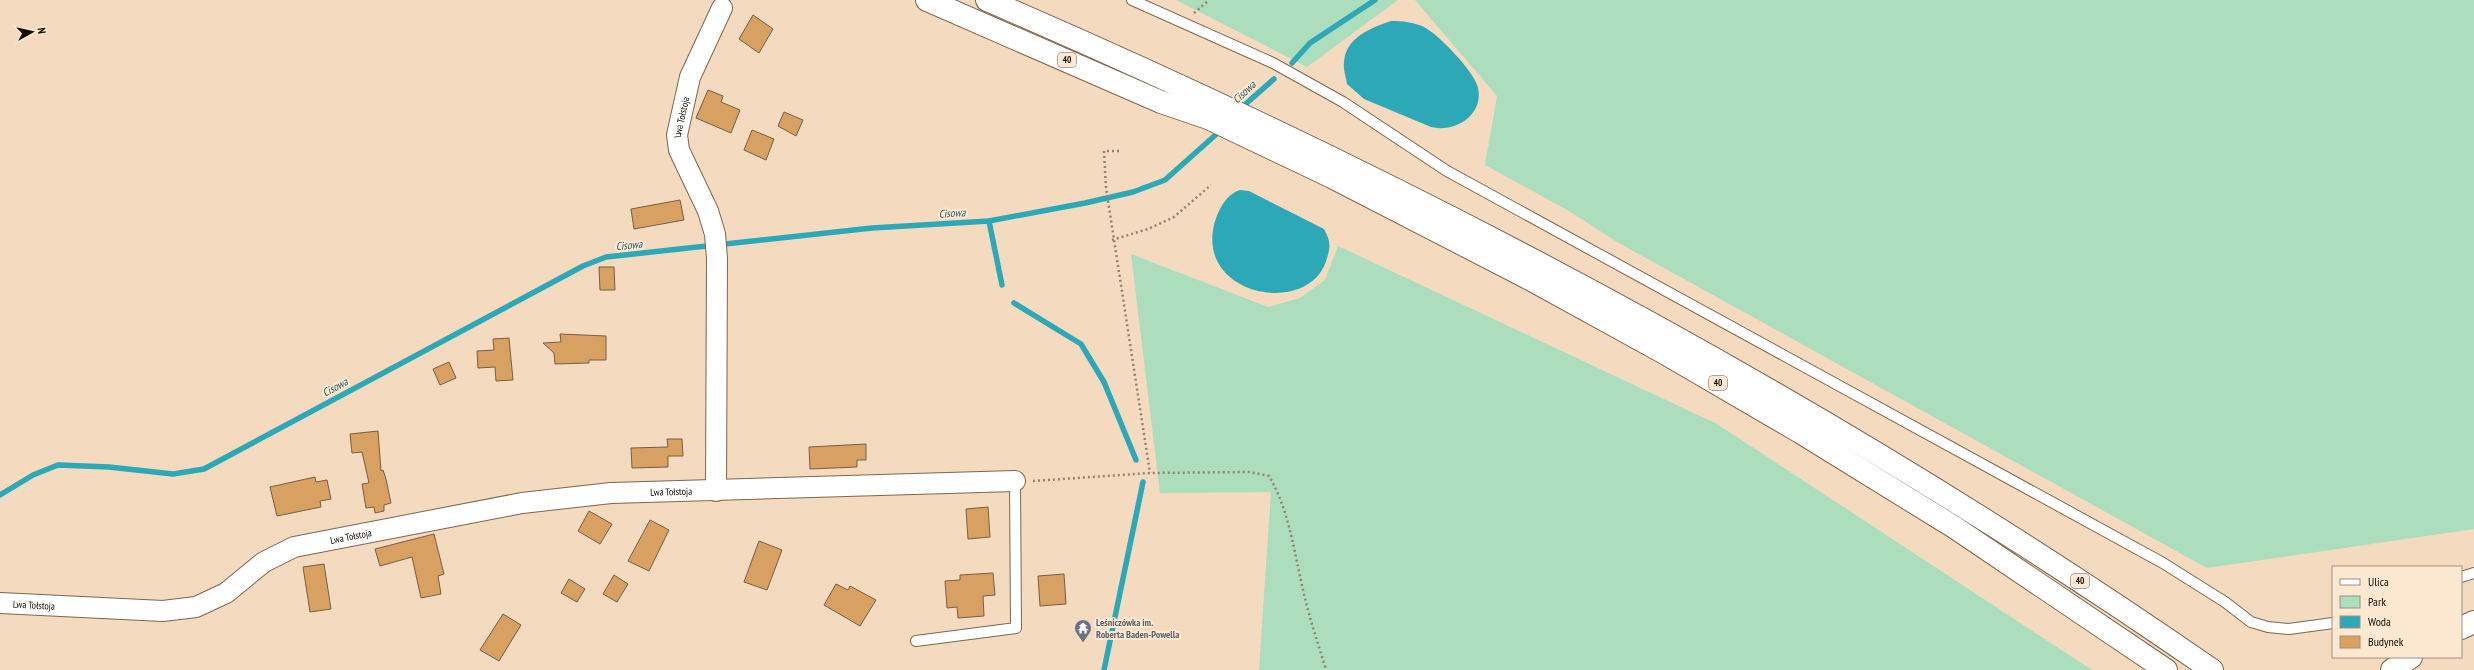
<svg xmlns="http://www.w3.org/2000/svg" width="2474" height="670" font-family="'PT Sans Narrow',sans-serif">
<rect width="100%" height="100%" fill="#f4dabf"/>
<g fill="#acdebd">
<polygon points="1176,0 1398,0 1307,67"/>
<polygon points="1415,0 2474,0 2474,529 2207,568 1617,242 1569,211 1485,165 1497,96"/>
<polygon points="1338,246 1717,424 2092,670 1259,670 1271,492 1160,493 1131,254 1268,307 1300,298 1325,280"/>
</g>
<g fill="#2ca8b7">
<path d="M1391 21C1403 21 1413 22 1424 27 1438 34 1475 72 1478 88 1484 115 1455 133 1431 127L1364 99 1347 84C1346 77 1343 69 1344 62 1346 37 1371 28 1391 21Z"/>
<path d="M1240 190 1249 191 1324 229C1330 240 1331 246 1327 258 1312 317 1197 298 1214 225 1218 211 1225 195 1240 190Z"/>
</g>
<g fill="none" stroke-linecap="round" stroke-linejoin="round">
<g stroke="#2ca8b7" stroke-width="5.5">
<polyline points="1292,63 1310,43 1375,0"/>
<polyline points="1240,109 1274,79"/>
<polyline points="989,221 1002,285"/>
<polyline points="1014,303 1081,344 1104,382 1136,460"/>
<polyline points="0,495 33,475 58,465 109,467 173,474 204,469 583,266 606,257 872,228 989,221 1085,203 1133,192 1165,180 1221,130"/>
<polyline points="1104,670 1143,482"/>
</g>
</g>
<g fill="#d9a161" stroke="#755f47">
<polygon points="753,15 773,29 759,53 739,39"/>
<polygon points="708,90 723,96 721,102 740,110 731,133 696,118"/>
<polygon points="784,112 803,120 796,136 778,126"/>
<polygon points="752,130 774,139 766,160 744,150"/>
<polygon points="680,200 684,220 634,229 631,209"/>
<polygon points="599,267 614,267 615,290 600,290"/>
<polygon points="560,334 606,336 606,360 589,360 589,363 555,364 554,353 543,343 561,342"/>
<polygon points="509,338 513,380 496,381 495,367 478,368 477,351 494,350 493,339"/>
<polygon points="449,362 456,378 440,385 433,369"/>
<polygon points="378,431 381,471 383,470 386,479 391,503 384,505 384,511 375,513 374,507 366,508 362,484 369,483 362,452 352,453 350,434"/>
<polygon points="667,439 682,439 683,456 668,456 668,467 632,468 631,448 668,447"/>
<polygon points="866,444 866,460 857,460 857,467 810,469 809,447"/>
<polygon points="315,477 316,482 327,480 331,499 320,501 321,507 277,516 270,487"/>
<polygon points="988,507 990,537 968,539 966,509"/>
<polygon points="589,511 612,524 600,544 578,531"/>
<polygon points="650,520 669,530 649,571 628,561"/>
<polygon points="434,534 444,574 438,576 441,594 421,598 412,557 380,566 375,549"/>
<polygon points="759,541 782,550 767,590 744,582"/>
<polygon points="324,564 331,609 310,612 303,567"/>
<polygon points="993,573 995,595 983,596 984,616 958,618 957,607 947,608 945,581 960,580 960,575"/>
<polygon points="1064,574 1066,604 1040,606 1038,576"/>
<polygon points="614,575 628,584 617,602 603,594"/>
<polygon points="569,579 585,589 577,602 561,593"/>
<polygon points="836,584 848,590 850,586 876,600 860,626 824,605"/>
<polygon points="503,614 521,625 499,661 480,650"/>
</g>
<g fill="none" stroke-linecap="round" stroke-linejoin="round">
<g stroke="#7d674e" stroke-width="12">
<g id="lane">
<polyline points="1132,0 1273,63 1343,102 1447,171 2163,563 2225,602 2251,622 2268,627 2289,629 2333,623"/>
<polyline points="2461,577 2474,573"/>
<polyline points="916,641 1016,628 1015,481"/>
</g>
</g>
<g stroke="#7d674e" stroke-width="22">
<g id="street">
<path id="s1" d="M716 491 717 258 715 234 708 211 679 150 677 135 690 77 722 8"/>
<path id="s2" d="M0 603 163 611 196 607 226 593 264 562 294 547 522 503 611 493 1015 481"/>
</g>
</g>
<g stroke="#7d674e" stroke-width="24">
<g id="secondary">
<polyline points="2461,628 2474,622"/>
<polyline points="2392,670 2411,657"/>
</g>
</g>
<g stroke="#7d674e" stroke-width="24">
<g id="primary">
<polyline points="927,0 1161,102 1208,118 1332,177 1528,278 1661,351 1800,432 1954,527 2166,670"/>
<path d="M987 0C1412 183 1831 406 2212 670"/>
</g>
</g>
<g stroke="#94826f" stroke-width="2.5" stroke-dasharray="2 3" stroke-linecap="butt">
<polyline points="1194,13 1209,0"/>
<polyline points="1119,151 1104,151 1106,188 1150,473"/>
<polyline points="1112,240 1148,229 1174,217 1211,185"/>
<path d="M1033 481 1150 473 1250 472 1269 476C1289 510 1294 551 1303 590 1309 617 1318 643 1326 670"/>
</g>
<use href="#lane" stroke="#fff" stroke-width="10"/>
<use href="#street" stroke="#fff" stroke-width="20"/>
<use href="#secondary" stroke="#fff" stroke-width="22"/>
<use href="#primary" stroke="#fff" stroke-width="22"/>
</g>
<defs>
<g id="temple-pin" transform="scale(0.9)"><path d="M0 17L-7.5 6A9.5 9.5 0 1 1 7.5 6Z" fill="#6b7280" stroke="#fde8d2"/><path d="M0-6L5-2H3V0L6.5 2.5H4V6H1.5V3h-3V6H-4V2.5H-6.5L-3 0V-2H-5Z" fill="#fff"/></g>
</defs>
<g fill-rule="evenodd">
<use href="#temple-pin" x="1083" y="628"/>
</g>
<g text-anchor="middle" stroke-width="4" stroke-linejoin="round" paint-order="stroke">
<g fill="#fde8d2" stroke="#5a4e42" stroke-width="1">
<rect x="1058" y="53" width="18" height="14" rx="3"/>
<rect x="1709" y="376" width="18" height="14" rx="3"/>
<rect x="2071" y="574" width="18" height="14" rx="3"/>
</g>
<g font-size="9" font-weight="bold" fill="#140c04">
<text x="1067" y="63">40</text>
<text x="1718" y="386">40</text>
<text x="2080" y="584">40</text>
</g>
<g font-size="10" fill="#140c04" stroke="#fde8d2">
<text dy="4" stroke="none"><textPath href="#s1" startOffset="382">Lwa Tołstoja</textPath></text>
<text dy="4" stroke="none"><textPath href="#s2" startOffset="694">Lwa Tołstoja</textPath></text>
<text dy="4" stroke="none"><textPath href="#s2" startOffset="370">Lwa Tołstoja</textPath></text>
<text dy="4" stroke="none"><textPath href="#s2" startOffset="34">Lwa Tołstoja</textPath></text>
</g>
<g font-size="10" font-weight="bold" fill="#5b616d" stroke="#fde8d2" text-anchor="start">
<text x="1096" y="626">Leśniczówka im.<tspan x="1096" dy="12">Roberta Baden-Powella</tspan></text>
</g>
<g font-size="11" font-style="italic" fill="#285a60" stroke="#fde8d2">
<text transform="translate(1244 92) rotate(-43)" y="4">Cisowa</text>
<text transform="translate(952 213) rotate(-3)" y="4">Cisowa</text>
<text transform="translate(629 245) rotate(-6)" y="4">Cisowa</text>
<text transform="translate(335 387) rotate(-28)" y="4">Cisowa</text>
</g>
</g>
<rect x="2332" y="566" width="130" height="92" fill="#fde8d2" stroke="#a09080"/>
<rect x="2340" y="579" width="20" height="6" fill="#ffffff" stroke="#a09080"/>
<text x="2368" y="586" font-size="12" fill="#140c04">Ulica</text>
<rect x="2340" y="596" width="20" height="12" fill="#acdebd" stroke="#a09080"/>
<text x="2368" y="606" font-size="12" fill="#140c04">Park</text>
<rect x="2340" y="616" width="20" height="12" fill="#2ca8b7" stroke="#a09080"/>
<text x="2368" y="626" font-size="12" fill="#140c04">Woda</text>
<rect x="2340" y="636" width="20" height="12" fill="#d9a161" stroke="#a09080"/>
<text x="2368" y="646" font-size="12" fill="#140c04">Budynek</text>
<g transform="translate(32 32) rotate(82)" stroke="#fde8d2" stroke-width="3" paint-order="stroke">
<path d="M0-3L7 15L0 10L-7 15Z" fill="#140c04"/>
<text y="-6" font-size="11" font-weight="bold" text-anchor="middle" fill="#140c04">N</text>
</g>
</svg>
